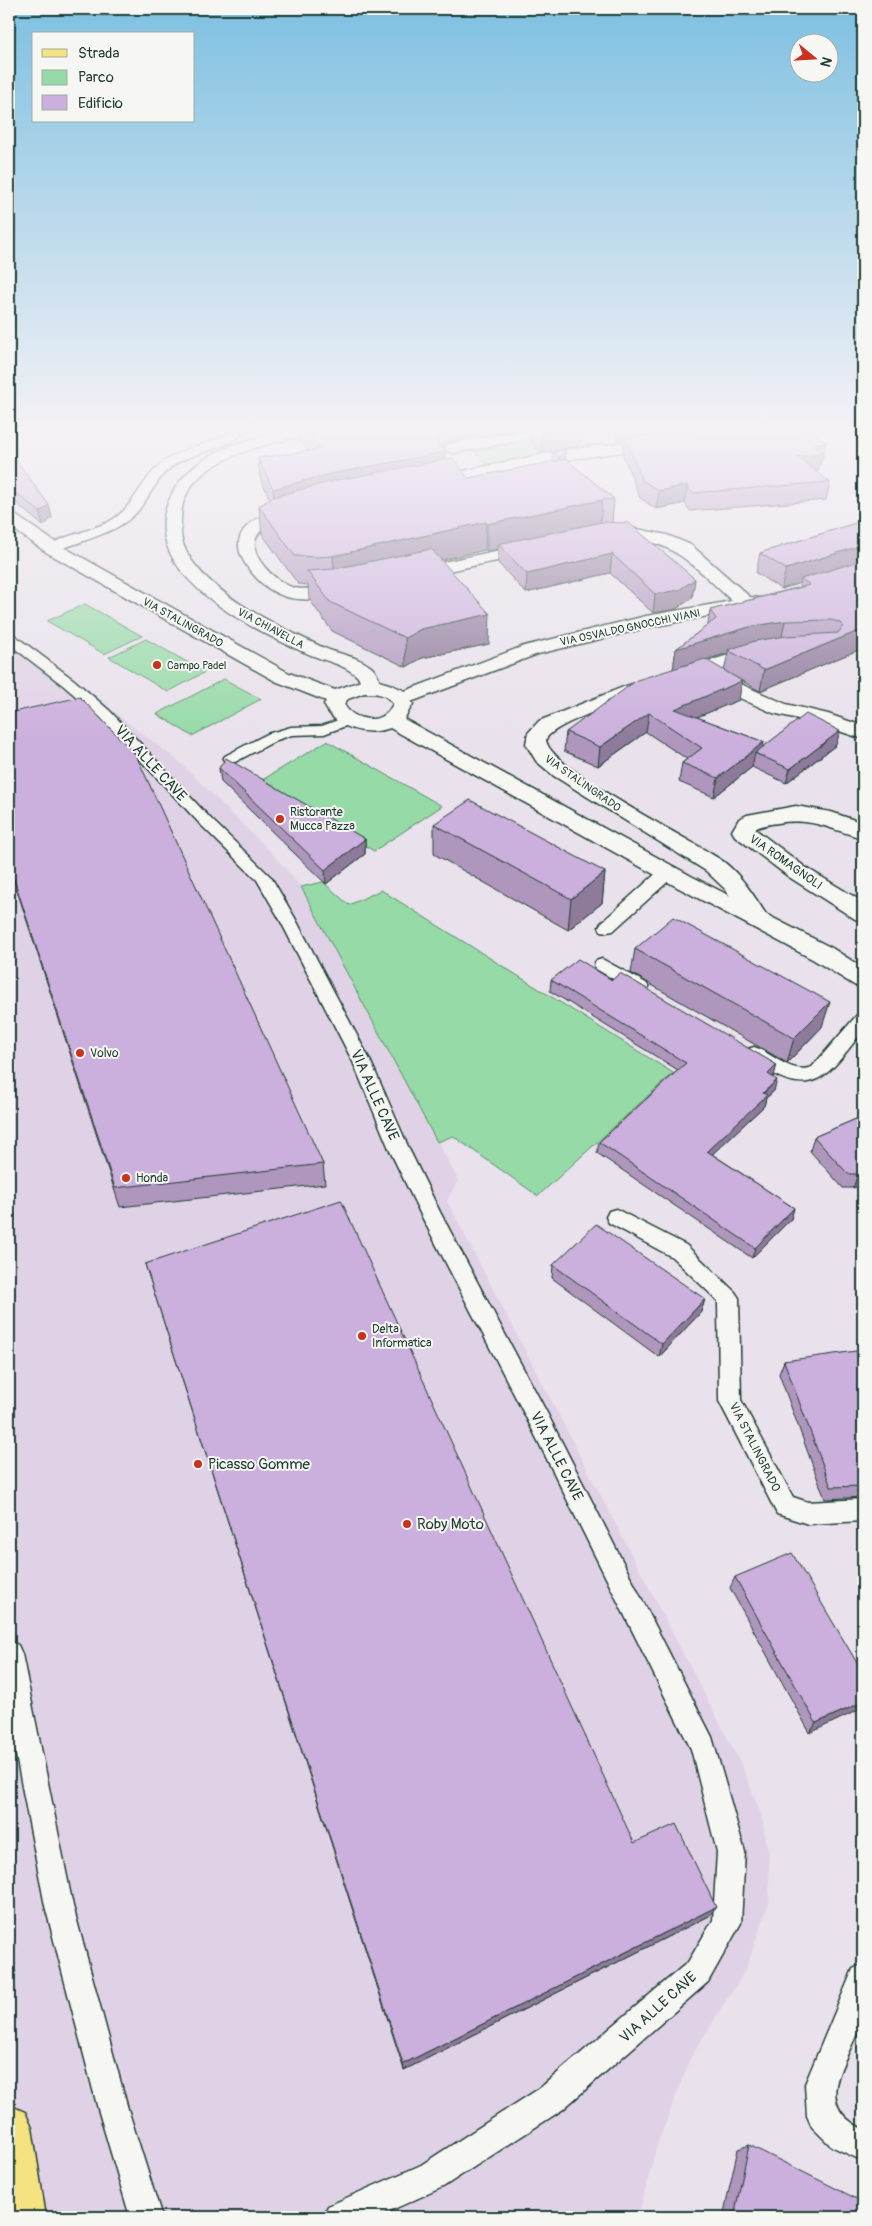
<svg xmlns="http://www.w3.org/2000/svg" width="872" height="2226" font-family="Pangolin,sans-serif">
<rect width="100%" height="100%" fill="#e9e1eb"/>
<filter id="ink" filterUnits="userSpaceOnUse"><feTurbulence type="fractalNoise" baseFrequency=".02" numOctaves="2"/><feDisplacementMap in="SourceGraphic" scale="10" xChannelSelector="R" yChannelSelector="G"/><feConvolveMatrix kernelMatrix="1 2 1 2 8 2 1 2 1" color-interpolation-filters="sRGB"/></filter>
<g filter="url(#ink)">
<polygon fill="#e0d2e6" points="9,632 177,760 269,850 301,887 458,1180 447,1201 743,1768 761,1814 769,1855 769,1903 746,1969 691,2057 657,2145 638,2217 9,2217"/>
<g fill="#96daa7" stroke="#5a8c6e">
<polygon points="573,430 590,430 603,443 486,464 474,452"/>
<polygon points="85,604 142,636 104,654 47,621"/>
<polygon points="146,639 205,672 168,692 109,657"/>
<polygon points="224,679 261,699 192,736 157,714"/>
<polygon points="327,741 442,806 374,851 259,782"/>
<polygon points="323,882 349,905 381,890 673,1073 538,1196 453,1136 437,1142 301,887"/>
</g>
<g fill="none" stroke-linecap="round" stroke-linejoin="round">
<g stroke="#1f3d34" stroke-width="3">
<g id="lane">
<path d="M235 430H246C229 450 195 450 174 465 156 477 150 498 136 513 116 534 82 540 56 551H48L46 548C55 538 97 529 112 520 136 505 143 476 165 461 186 446 213 444 235 430Z"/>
<polygon points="9,634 14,635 74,680 110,711 211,819 271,877 295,918 371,1062 410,1151 440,1212 547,1413 712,1737 745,1852 741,1923 708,1982 562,2110 443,2187 376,2217 323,2217 328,2206 421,2165 540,2088 688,1962 713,1920 717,1852 691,1749 531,1427 421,1215 390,1151 353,1062 279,918 257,880 201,825 100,717 64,686 9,644"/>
<polygon points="346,717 351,718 353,721 351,724 324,734 292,735 277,740 235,762 225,762 223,759 225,756 267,734 291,727 322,726"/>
<polygon points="667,868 673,869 675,873 673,877 613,931 607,932 601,931 599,927 601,923 661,869"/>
<polygon points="602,959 646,983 649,987 646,991 640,993 634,991 596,969 594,965 596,961"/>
<path d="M863 1013V1031C835 1064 819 1101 770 1072 762 1067 750 1063 745 1054L748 1049 754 1047C773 1053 791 1075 812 1067L857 1015Z"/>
<polygon points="616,1209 686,1245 735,1292 739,1298 741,1400 793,1497 808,1502 863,1499 863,1521 808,1524 777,1514 719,1401 718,1301 672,1257 609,1223 606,1217 609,1211"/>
<polygon points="9,1641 18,1645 22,1654 73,1906 128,2109 162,2217 130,2217 98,2109 45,1906 9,1719"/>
<path d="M863 1964C864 1979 866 2000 863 2015 855 2055 805 2101 863 2129V2161L831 2146 812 2127 807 2116 805 2084 853 1969Z"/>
</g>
</g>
<g stroke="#1f3d34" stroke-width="3">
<g id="street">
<path d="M289 430H316L313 433C268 445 181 457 181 519 181 524 181 530 181 535 188 587 287 631 329 650 343 655 359 657 371 667 377 672 379 679 381 687L378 691 371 693 364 691C360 686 361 679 356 675 342 663 320 660 304 652 253 630 140 574 168 503 187 453 241 441 289 430Z"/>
<polygon points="529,430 560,430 557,433 552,435 453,453 447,451 445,448 447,445 453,443"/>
<polygon points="661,438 666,440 669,443 666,446 564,460 430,488 424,486 422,483 424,480 430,478 564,450"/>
<path d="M295 505 301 506 303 510 301 514C287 517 268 521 259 533 243 553 276 583 295 588 314 592 334 580 352 584L355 588 352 592C333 597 312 602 291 598 276 595 263 586 253 574 217 532 257 514 295 505Z"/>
<path d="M632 528 667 535 691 545 750 597 761 598 764 602 761 606 755 607 646 628 538 654 408 703 401 705 394 703 391 699 394 695 524 646 646 616 732 601C700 572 679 544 633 538 622 537 610 540 599 538L596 534 599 530Z"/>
<polygon points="534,543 540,544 543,548 540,552 410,579 404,578 401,574 404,570 410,569"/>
<path d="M762 645 769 647 772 651 769 655 720 670 745 686 786 704 828 714 863 726V739L815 723 773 713 731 694 702 675C679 682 550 721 546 740 549 770 694 840 724 862 743 877 756 899 769 919L765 925 757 927 749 925 725 889 706 871 554 776 536 761 526 744 528 733 539 721 626 686Z"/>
<path d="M796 806 831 812 863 823V838C831 830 813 817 778 823 770 824 762 825 755 829L805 867 863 902V921L855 919 789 877 735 836 732 831 739 819 747 815Z"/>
</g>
</g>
<g stroke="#1f3d34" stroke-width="3">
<path id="secondary" d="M9 514 15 515 58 544 289 673 335 690 361 681H379L392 685 403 690 413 704 404 719 693 877 832 948 863 968V988L854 985 814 960 677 887 390 728C366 737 334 728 324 704L326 701 275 681 46 552 9 526ZM364 693C376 693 386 693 393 704 391 707 389 712 386 714 374 724 350 718 344 704L348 699Z"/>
</g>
<g stroke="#1f3d34" stroke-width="3">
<polygon id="primary" points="9,2105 25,2112 32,2128 46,2217 9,2217"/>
</g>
<use href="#lane" fill="#f6f6f2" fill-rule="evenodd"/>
<use href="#street" fill="#f6f6f2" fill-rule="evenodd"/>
<use href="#secondary" fill="#f6f6f2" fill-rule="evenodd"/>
<use href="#primary" fill="#f5e382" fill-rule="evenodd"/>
</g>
<g fill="#af96bd" stroke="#1f3d34" fill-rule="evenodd">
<polygon points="297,430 520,430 453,441 444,446 441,446 445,459 468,478 553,462 553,452 565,459 614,499 612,522 695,579 692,598 676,609 653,613 610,573 526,593 498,563 498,549 487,551 485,550 441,560 489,644 422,658 406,667 332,631 309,599 308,585 298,584 262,534 259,506 270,499 260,478 258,458 308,451 298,439"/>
<polygon points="530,430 584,430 583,438 576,447 541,453 530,441"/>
<polygon points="613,430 811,430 822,460 821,460 818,471 816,472 830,482 826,500 690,511 685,503 656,509 640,498 623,455 624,441 618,442"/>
<polygon points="9,451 49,505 52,518 43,526 9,497"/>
<path d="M862 521 863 648 760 691 726 672 739 700 697 717 764 742 762 748 836 745 786 783 752 767 714 797 679 782 682 763 687 759 646 732 598 766 564 751 566 732 673 669 676 649 708 625 710 610 800 587V583L781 589 756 573 760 553ZM728 653 724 671 705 660Z"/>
<polygon points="9,713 323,1164 325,1184 120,1207 9,866 9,784 13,783 9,769"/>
<polygon points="219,768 365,839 365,854 326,884 221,782"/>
<polygon points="434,824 605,872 602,903 568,930 434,854"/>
<polygon points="635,949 822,1027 787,1063 631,973"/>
<polygon points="551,980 774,1076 773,1077 774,1091 766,1098 764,1106 712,1154 794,1208 791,1219 752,1258 597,1153 599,1142 678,1070 550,991"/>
<polygon points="863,1116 863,1184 853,1188 843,1188 810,1151 814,1137"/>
<polygon points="145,1264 634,1843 709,1916 404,2070"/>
<polygon points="553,1265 705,1299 701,1312 659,1357 552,1278"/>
<polygon points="784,1361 863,1368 863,1497 825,1499 779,1374"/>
<polygon points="735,1577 863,1673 810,1733 730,1588"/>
<polygon points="749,2145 863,2217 723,2217 738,2149"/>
</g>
<g fill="#8e7a9a" stroke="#1f3d34">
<polygon points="429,430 520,430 453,441 444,446 429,449"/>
<polygon points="560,430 584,430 583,438 576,447 541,453 542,432"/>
<polygon points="619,430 724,430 625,438 624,441 618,442"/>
<polygon points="826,442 822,460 821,460 818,471 793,474 797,457 814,444"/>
<polygon points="566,449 565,462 558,470 559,458"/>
<polygon points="445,452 445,472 275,510 273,489 330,474"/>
<polygon points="687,485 685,503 656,509 659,491"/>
<polygon points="602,500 600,527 498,544 498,549 487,551 487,524"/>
<polygon points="49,505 52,518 43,526 40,512"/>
<polygon points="486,522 485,550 335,584 333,556"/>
<polygon points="863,545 863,561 801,579 800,583 781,589 786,569"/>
<polygon points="612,554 610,573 526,593 527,574"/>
<polygon points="695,579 692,598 676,609 653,613 655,594"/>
<polygon points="490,614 489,644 422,658 406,667 405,638 421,629"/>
<polygon points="785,621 781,641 728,650 728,653 673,670 676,649 749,627"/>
<polygon points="863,629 863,648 760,691 764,670"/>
<polygon points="9,680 12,691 9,692"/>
<polygon points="742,681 739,700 672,727 675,709"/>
<polygon points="649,713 646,732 598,766 600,747"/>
<polygon points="840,731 836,745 786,783 790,769"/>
<polygon points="764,742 761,756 755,753 752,767 714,797 718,778"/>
<polygon points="365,839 365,854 326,884 325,870"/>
<polygon points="605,872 602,903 568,930 571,899"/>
<polygon points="830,1002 822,1027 787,1063 794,1038"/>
<polygon points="777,1065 774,1076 765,1085 768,1074"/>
<polygon points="777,1080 774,1091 766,1098 764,1106 704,1162 707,1151"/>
<polygon points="863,1172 863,1184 853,1188 858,1174"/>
<polygon points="794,1208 791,1219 752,1258 755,1248"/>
<polygon points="705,1299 701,1312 659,1357 662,1344"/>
<polygon points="863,1702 863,1708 810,1733 816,1723"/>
<polygon points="716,1907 709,1916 404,2070 403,2064"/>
</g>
<g fill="#cbafdc" stroke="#1f3d34">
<polygon points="305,430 429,430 445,452 330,474 273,489 258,458 317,450 316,449 321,448"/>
<polygon points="539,430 560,430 542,432"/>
<polygon points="700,430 811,430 826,442 814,444 822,454 797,457 830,482 692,493 687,485 659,491 642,480 625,438"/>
<polygon points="566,449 559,458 553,452"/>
<polygon points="9,451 49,505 40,512 9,487"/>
<polygon points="453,458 468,478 566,459 614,499 602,500 487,524 486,522 333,556 317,557 295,556 259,506 274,497 333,481"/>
<polygon points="862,521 863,521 863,545 786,569 760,553"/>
<polygon points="602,522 629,523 695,579 679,590 655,594 612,554 527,574 498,544"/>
<polygon points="431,549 490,614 421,629 405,638 330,602 307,571 334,569"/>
<polygon points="863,560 863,629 764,670 728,650 755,641 786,636 838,633 843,626 839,622 831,620 785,621 749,627 676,649 716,619 710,610 810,585 801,579"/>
<polygon points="705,659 742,681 675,709 764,742 718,778 682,763 702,748 649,713 600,747 566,732 637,680"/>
<polygon points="80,697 136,755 323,1164 115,1188 9,864 9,784 14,783 9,767 9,713"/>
<polygon points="806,714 840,731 790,769 755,753"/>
<polygon points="226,758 365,839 325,870 219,768"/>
<polygon points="470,800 605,872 571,899 434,824"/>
<polygon points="673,917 830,1002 794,1038 635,949"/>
<polygon points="578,959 612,980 620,973 777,1065 768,1074 777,1080 763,1093 767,1095 707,1151 794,1208 755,1248 599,1142 686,1063 551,980"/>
<polygon points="863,1116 863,1172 858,1174 848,1174 814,1137"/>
<polygon points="341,1200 634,1843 676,1824 716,1907 403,2064 145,1264"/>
<polygon points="596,1224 705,1299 662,1344 553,1265"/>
<polygon points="856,1351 863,1368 863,1486 831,1487 784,1361"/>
<polygon points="792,1553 863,1673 863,1702 816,1723 735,1577"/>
<polygon points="749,2145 863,2202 863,2217 734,2217"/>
</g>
</g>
<linearGradient id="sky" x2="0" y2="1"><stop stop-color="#7ec0e1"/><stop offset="0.58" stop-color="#f5f2f6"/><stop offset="1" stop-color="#f5f2f6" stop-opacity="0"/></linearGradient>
<rect width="872" height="741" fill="url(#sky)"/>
<g fill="#c8321e" stroke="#f6f6f2" stroke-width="2">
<circle cx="157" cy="665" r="5"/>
<circle cx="280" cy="819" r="5"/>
<circle cx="80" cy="1053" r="5"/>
<circle cx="126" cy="1178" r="5"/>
<circle cx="362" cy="1336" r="5"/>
<circle cx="198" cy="1464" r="5"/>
<circle cx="407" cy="1524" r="5"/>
</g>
<g text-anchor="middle" stroke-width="4" stroke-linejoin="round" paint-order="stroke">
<g font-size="11" fill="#1f3d34" stroke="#f6f6f2">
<text transform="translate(183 622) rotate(29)" y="4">VIA STALINGRADO</text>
<text transform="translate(630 627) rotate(-12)" y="4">VIA OSVALDO GNOCCHI VIANI</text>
<text transform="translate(271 628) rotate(28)" y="4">VIA CHIAVELLA</text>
<text transform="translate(583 783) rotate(35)" y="4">VIA STALINGRADO</text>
</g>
<g font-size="11" fill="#1f3d34" stroke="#f6f6f2" text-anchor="start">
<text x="167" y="669">Campo Padel</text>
</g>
<g font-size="12" fill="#1f3d34" stroke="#f6f6f2" text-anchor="start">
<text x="290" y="816">Ristorante<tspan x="290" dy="14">Mucca Pazza</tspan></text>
<text x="90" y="1057">Volvo</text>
<text x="136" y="1182">Honda</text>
<text x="372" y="1333">Delta<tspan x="372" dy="14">Informatica</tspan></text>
</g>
<g font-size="12" fill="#1f3d34" stroke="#f6f6f2">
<text transform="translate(786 862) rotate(35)" y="4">VIA ROMAGNOLI</text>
<text transform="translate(755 1447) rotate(63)" y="4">VIA STALINGRADO</text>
</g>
<g font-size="15" fill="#1f3d34" stroke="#f6f6f2">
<text transform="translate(151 763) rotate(47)" y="5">VIA ALLE CAVE</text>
<text transform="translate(375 1095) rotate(66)" y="5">VIA ALLE CAVE</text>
<text transform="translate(557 1456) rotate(63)" y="5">VIA ALLE CAVE</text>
<text transform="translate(658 2007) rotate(-42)" y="5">VIA ALLE CAVE</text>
</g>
<g font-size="15" fill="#1f3d34" stroke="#f6f6f2" text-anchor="start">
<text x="208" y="1469">Picasso Gomme</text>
<text x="417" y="1529">Roby Moto</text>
</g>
</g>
<rect width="872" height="2226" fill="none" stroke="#f6f6f2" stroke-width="30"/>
<rect x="15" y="15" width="842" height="2196" fill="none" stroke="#1f3d34" stroke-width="2" filter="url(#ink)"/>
<rect x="32" y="32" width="162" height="90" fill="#f6f6f2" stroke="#a0aca6"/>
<rect x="42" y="49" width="25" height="8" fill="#f5e382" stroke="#a0aca6"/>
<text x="78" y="58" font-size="15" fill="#1f3d34">Strada</text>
<rect x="42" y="70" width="25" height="15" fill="#96daa7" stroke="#a0aca6"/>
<text x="78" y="82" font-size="15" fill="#1f3d34">Parco</text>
<rect x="42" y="95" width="25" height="15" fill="#cbafdc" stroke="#a0aca6"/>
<text x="78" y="108" font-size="15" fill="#1f3d34">Edificio</text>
<g transform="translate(814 58) rotate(108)"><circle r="24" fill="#f6f6f2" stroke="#a0aca6"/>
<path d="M0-4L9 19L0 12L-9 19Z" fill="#c8321e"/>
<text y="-8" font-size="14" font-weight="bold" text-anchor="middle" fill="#1f3d34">N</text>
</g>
</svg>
